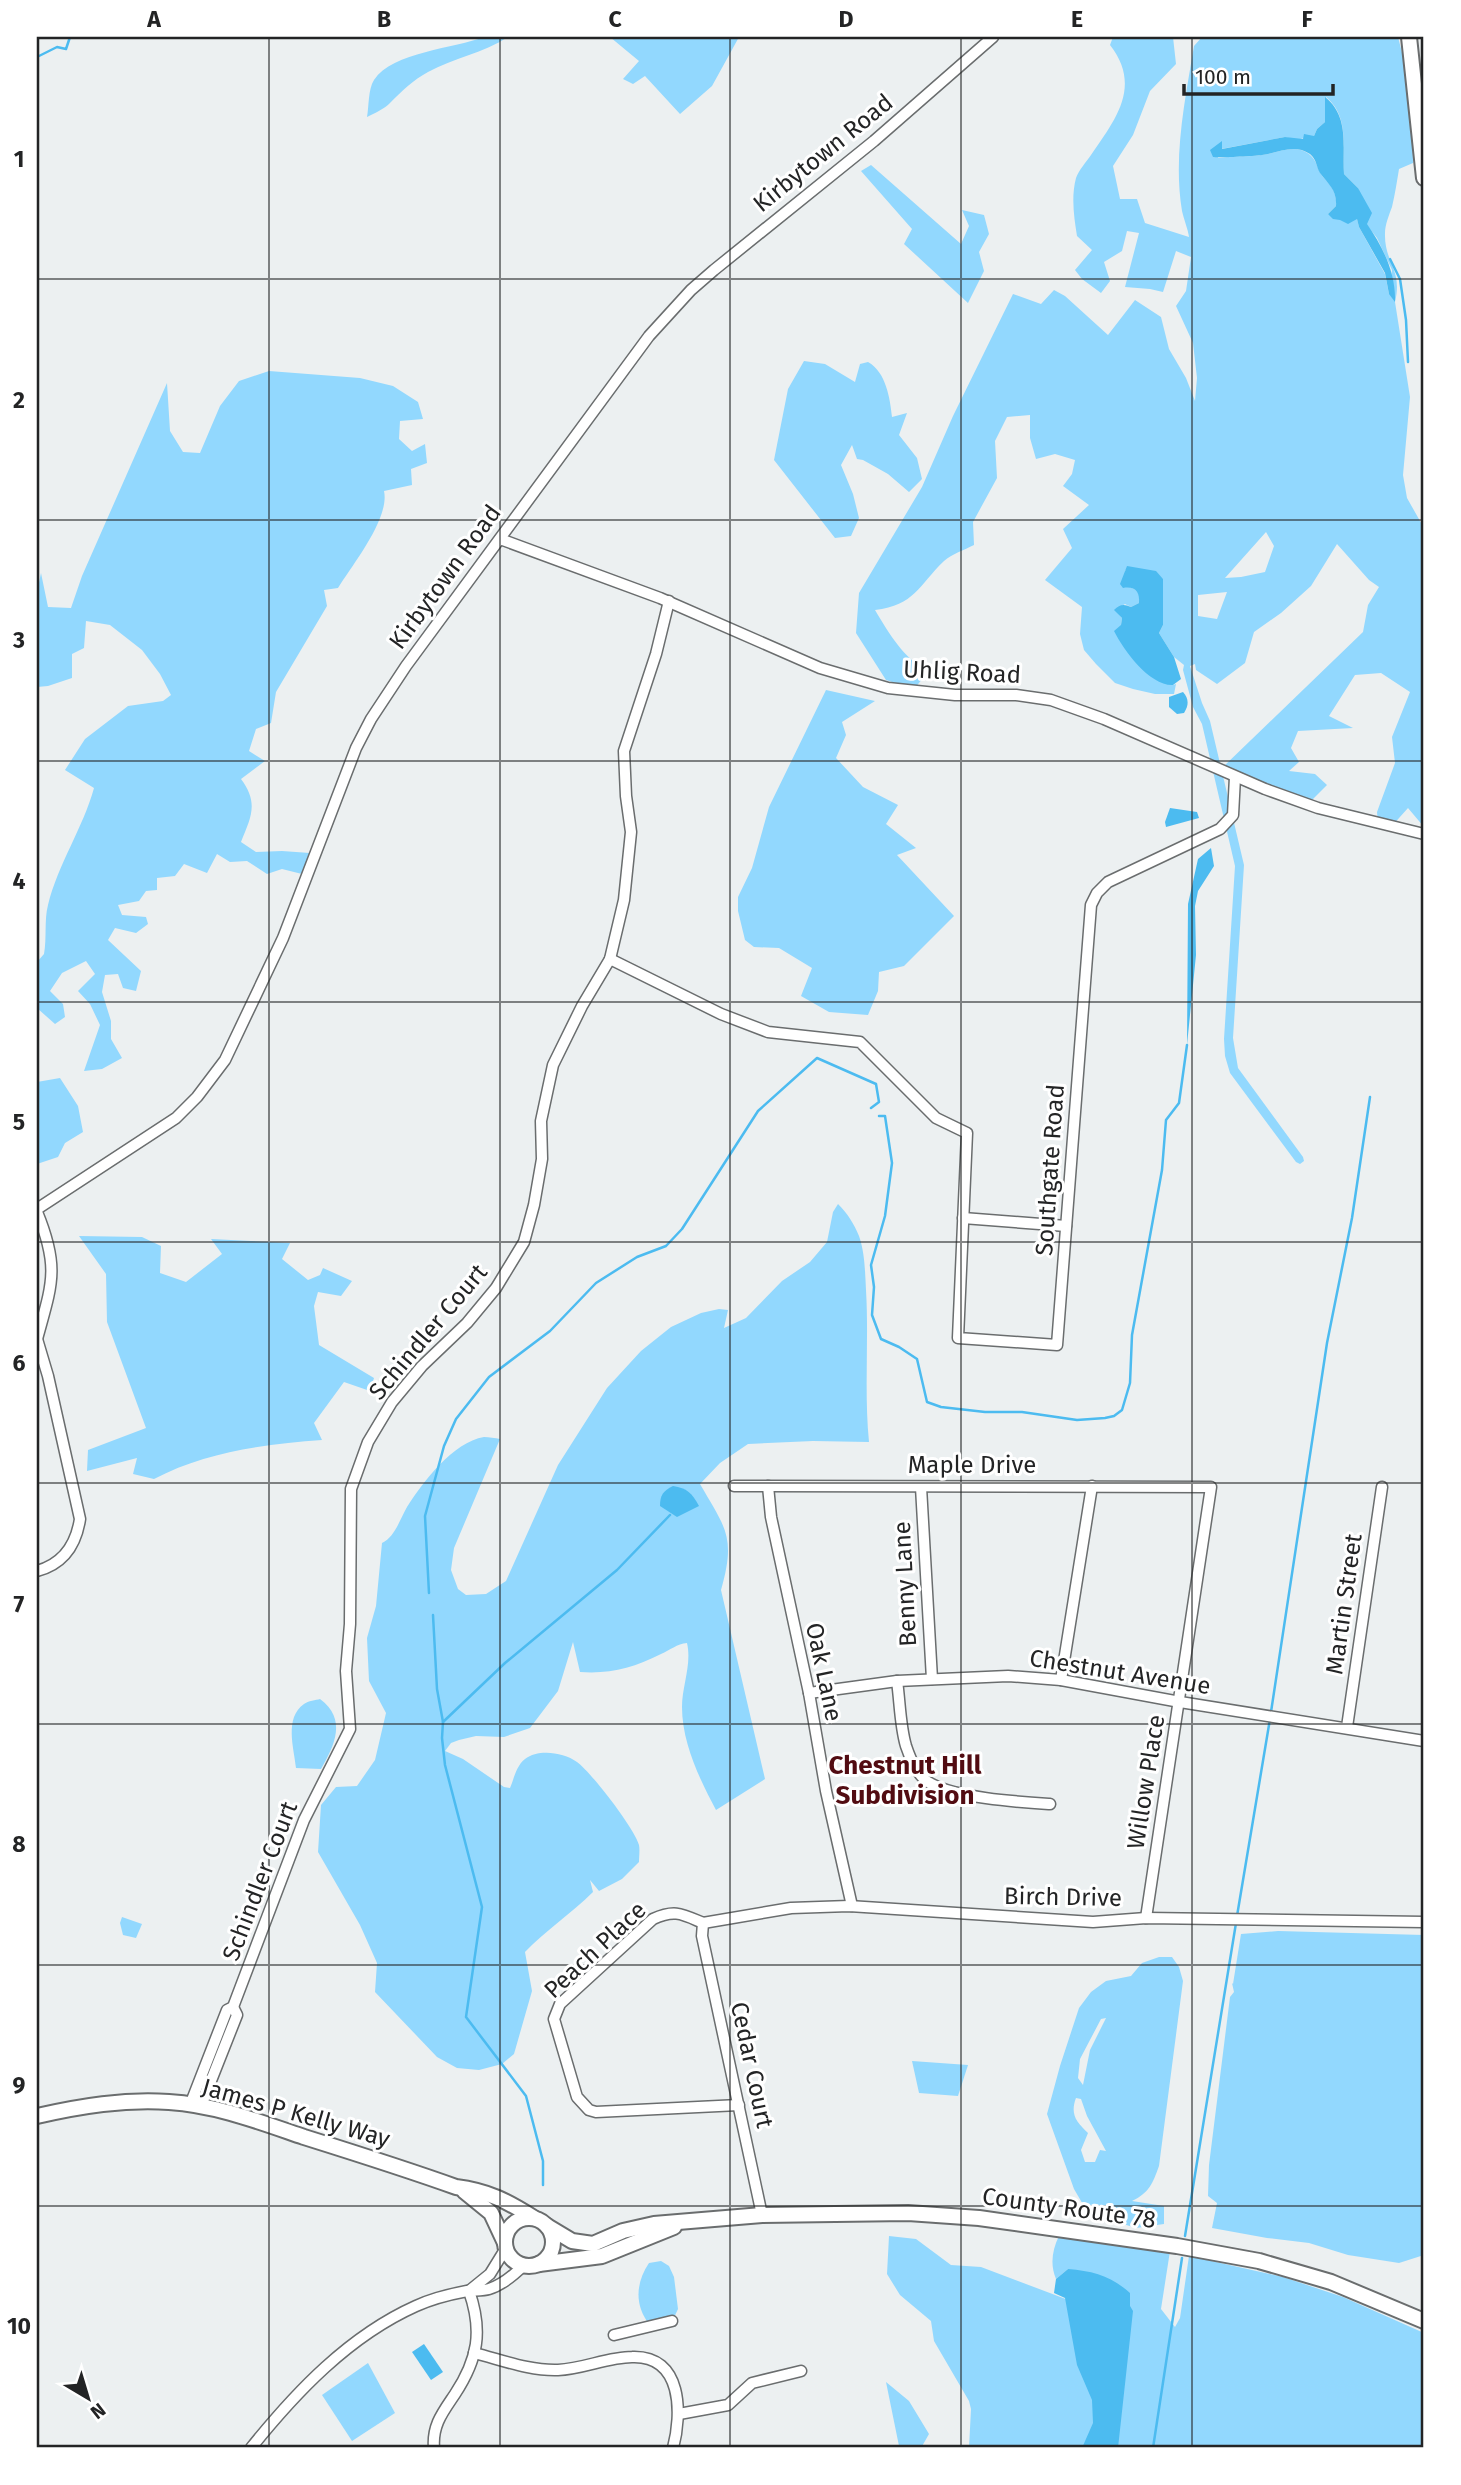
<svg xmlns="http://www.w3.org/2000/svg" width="1461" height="2485" font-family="'Fira Sans',sans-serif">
<rect width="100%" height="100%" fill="#ecf0f1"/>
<g fill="#92d8fe" fill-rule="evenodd">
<path d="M484 37H508C484 53 453 58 428 72 413 80 402 91 390 103 384 109 375 113 367 117 369 107 368 89 374 80 392 52 456 48 484 37Z"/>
<polygon points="610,37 739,37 712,86 680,114 645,76 633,84 623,79 639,61"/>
<path d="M1113 37H1173L1176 64 1150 91 1133 135 1113 166 1120 199H1137L1145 223 1189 237C1188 229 1184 220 1182 211 1173 157 1185 100 1194 46L1202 37H1398L1411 88 1413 163 1399 169C1397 181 1395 194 1392 207 1389 215 1385 225 1385 233 1384 263 1403 269 1395 302L1410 397 1403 475 1407 498 1424 528V827L1408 808 1391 827 1378 824 1377 812 1395 763 1392 737 1410 692 1381 673 1355 675 1329 716 1353 728 1298 731 1291 748 1299 762 1289 771 1315 774 1327 785 1307 805 1223 767 1363 632 1368 605 1379 587 1369 580 1337 544 1311 586 1281 613 1254 632 1245 663 1217 684 1196 670 1195 664 1190 666 1202 703 1210 721 1244 865 1233 1038 1238 1068 1303 1157 1304 1161 1300 1164 1296 1162 1230 1073 1225 1056 1224 1039 1235 866 1202 724 1193 707 1183 670 1184 665 1174 657 1159 633 1163 625V579L1125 570 1130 587C1139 591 1140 594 1139 603L1131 607 1125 604 1115 610 1122 618 1121 625 1173 685 1176 684 1174 694H1155L1133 689 1115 683 1096 664 1084 650 1080 634 1082 607 1045 580 1072 548 1063 529 1089 505 1063 486 1072 474 1075 460 1055 454 1036 459 1030 438V415L1007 417 995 441 997 478 973 522 974 545C964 550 952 554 944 561 918 586 915 605 875 610 890 635 903 657 928 672L914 689 886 680 856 633 859 593 922 487 953 416 1013 294 1041 304 1054 290 1065 296 1108 335 1135 300 1161 317 1169 349 1186 378 1195 401 1197 378 1193 343 1176 306 1186 291 1191 257 1176 251 1163 292 1150 289 1125 287 1139 233 1127 231 1122 251 1104 262 1110 281 1101 293 1082 279 1075 270 1092 250 1077 236C1074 217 1071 197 1076 178 1079 170 1086 162 1091 155 1116 119 1142 86 1110 45ZM1326 97C1350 117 1342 148 1344 174L1358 188 1366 224 1377 238 1392 270 1389 294 1385 274 1359 227 1357 219 1328 214 1336 206C1337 192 1332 187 1323 177 1317 169 1317 160 1309 154 1294 143 1278 153 1262 155 1247 157 1232 156 1218 158L1222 142 1221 149 1285 137 1296 140 1314 136 1317 129 1325 122ZM1266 532 1274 546 1265 572 1241 577 1225 578ZM1227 592 1217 619 1198 616V595Z"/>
<polygon points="871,165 961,244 969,226 962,210 984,215 989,234 979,252 984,271 968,303 904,244 912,229 861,171"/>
<path d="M804 361 825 364 855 382 860 364 868 362C886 372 890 398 892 417L907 413 899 435 917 458 922 479 909 492 888 474 863 460 857 459 852 445 841 465 853 494 859 518 851 536 835 538 774 460 788 389Z"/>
<path d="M269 371 360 378 393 386 418 402 423 419 400 421 399 439 412 451 425 444 427 463 411 469 412 485 384 491C390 518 353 564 338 588L324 590 327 606 276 692 271 723 256 729 249 751 265 761 241 779C259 803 251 817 241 842L256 852 282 851 310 853 302 874 282 869 267 874 247 861 230 862 217 854 207 873 184 864 175 876 157 878V890L146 891 139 901 118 905 122 915 146 917 148 924 136 933 115 928 108 940 141 971 136 991 123 988 118 974 105 975 102 992 111 1021V1039L122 1058 102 1069 84 1071 100 1025 90 1004 78 991 95 974 86 961 62 973 50 991 63 1004 65 1017 55 1024 37 1008V962L44 954C47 938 44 920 48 905 58 864 83 828 94 788L65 770 85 739 128 706 163 701 171 695 160 674 142 650 110 625 86 621 84 648 72 654V678L48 686 37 687V592L41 573 48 607 71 608 82 576 167 383 170 431 183 452 200 453 220 406 239 381Z"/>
<polygon points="826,690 875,701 842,722 846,735 836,758 863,787 898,805 886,824 916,848 897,855 954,916 904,966 879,972 878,991 868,1015 829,1012 801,996 812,968 779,948 754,947 745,940 738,911 738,897 752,868 769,807"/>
<polygon points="60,1078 78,1106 83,1132 65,1143 58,1157 37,1164 37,1082"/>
<path d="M838 1204C848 1214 854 1224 859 1236 865 1253 865 1272 866 1290 869 1341 864 1391 869 1442L813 1441 748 1444 720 1463 700 1484C726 1529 736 1537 721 1590L765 1779 716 1810C700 1780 682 1743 682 1707 682 1686 692 1664 687 1643 677 1644 670 1650 661 1654 633 1668 611 1674 580 1672L573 1642 558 1691 530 1728 504 1737 476 1736 459 1740 451 1743 445 1751 463 1759 504 1787 510 1788C514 1779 516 1766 525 1759 538 1749 563 1752 577 1762 591 1772 635 1829 639 1845 640 1850 639 1857 639 1862L622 1879 599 1891 590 1880 593 1892C571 1914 546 1930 525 1952L532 1991 514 2054 502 2064 479 2070 457 2068 437 2057 375 1992 377 1963 360 1925 318 1852 321 1805 336 1787 357 1786 375 1760 386 1713 369 1681 367 1638 376 1606 382 1543C395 1537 400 1519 407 1507 423 1482 453 1442 484 1437 489 1437 495 1438 500 1439L454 1548 451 1570 458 1589 466 1595 486 1594 506 1581 558 1465 607 1388 641 1351 671 1327 701 1313 719 1309 728 1310 724 1328 746 1318 782 1281 810 1262 827 1242 833 1212Z"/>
<path d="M79 1236 142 1237 161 1246 160 1273 186 1282 222 1254 211 1239 290 1243 282 1259 308 1280 320 1275 323 1268 352 1281 341 1296 318 1292 314 1306 319 1345 374 1378 370 1391 344 1382 314 1423 322 1440C265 1444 205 1452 154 1479L133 1474 137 1458 87 1471 88 1450 146 1428 107 1322 106 1274Z"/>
<path d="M320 1699C347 1719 335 1745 321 1769L296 1768C294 1748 284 1718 304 1704 308 1701 316 1700 320 1699Z"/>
<polygon points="122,1917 142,1924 136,1938 123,1935 120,1923"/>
<polygon points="1278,1931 1424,1935 1424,2255 1399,2263 1348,2255 1309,2243 1267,2238 1212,2228 1217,2203 1208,2196 1209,2165 1230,1997 1234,1992 1232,1983 1233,1984 1241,1934"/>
<path d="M1159 1957H1172L1179 1967 1183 1981 1159 2166C1153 2183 1149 2193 1132 2201L1164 2206V2224L1136 2228 1088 2213 1074 2189 1047 2114 1060 2066 1079 2008 1091 1992 1106 1981 1131 1976 1142 1963ZM1106 2018 1090 2050 1083 2085 1078 2078 1080 2059 1101 2019ZM1076 2098 1081 2099 1087 2116 1106 2151 1100 2150 1095 2162H1085L1081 2150 1088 2133C1076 2122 1070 2114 1076 2098Z"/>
<polygon points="912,2061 968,2065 958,2096 919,2093"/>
<path d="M889 2236 916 2239 951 2265 981 2267 1071 2301 1068 2269 1056 2279C1050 2265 1052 2250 1059 2236L1170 2251 1161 2309 1175 2327 1180 2318 1189 2256 1283 2277 1343 2297 1424 2333V2448H969L971 2409 969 2401 934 2341 931 2321 900 2295 887 2274Z"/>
<path d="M661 2261 669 2266 674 2277 678 2309 671 2324H649C634 2305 636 2282 649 2263Z"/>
<polygon points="368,2363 395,2413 352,2441 322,2395"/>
<polygon points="886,2382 909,2401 929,2434 921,2448 897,2448 899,2446"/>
</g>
<g fill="#4cbbf0">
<path d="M1325 97C1350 117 1342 147 1344 174L1358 188 1372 213 1367 224C1383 247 1396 273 1395 302L1389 294 1385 273 1359 227 1357 219 1348 224 1340 220 1333 219 1328 214 1336 206C1337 190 1329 185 1320 173 1316 166 1317 160 1310 154 1294 143 1278 153 1262 155 1255 156 1218 158 1213 157L1210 150 1222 141V149L1285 137 1303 139 1304 134 1314 136 1317 129 1325 122Z"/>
<path d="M1127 566 1156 571 1163 579V625L1159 633 1174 657 1181 679 1173 685C1150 686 1124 651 1114 631L1121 625 1122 618 1114 610C1120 604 1124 604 1131 607L1139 603C1140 592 1135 586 1123 588L1120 584Z"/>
<path d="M1183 692C1189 699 1189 705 1184 713L1177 714 1169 707V697Z"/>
<polygon points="1170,808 1197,812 1199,818 1166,827 1165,822"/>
<polygon points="1211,848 1214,866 1198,891 1195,906 1196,955 1187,1045 1188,904 1198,859"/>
<path d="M673 1486C687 1488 692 1493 699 1506L677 1517 660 1506C660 1495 663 1491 673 1486Z"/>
<path d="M1068 2269C1093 2271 1111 2276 1130 2293V2306L1133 2311 1118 2448H1082L1093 2423 1092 2400 1077 2365 1065 2298 1054 2293 1056 2279Z"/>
<polygon points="424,2344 443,2372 431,2380 412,2352"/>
</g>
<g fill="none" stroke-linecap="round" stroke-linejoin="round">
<g stroke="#4cbbf0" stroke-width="2.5">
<polyline points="37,57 57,47 66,49 70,37"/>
<polyline points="1390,259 1400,279 1406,320 1408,362"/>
<polyline points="879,1116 885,1116 892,1163 885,1216 871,1265 874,1287 872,1315 881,1339 899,1347 917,1359 927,1402 941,1407 985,1412 1022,1412 1077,1420 1105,1418 1114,1416 1122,1410 1130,1383 1132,1335 1162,1170 1166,1120 1179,1103 1187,1045"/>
<polyline points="429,1593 425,1516 444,1446 456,1419 489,1377 550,1331 596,1283 637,1257 666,1246 682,1229 758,1111 817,1058 876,1084 879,1102 871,1108"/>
<polyline points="433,1615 437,1689 443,1722 442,1738 445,1765 482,1907 466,2017 526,2096 543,2161 543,2185"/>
<polyline points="1271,1712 1327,1343 1352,1218 1370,1097"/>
<polyline points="443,1722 505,1663 617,1570 670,1515"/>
<polyline points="1237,1916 1270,1719"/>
<polyline points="1185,2236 1236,1923"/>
<polyline points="1153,2448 1182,2258"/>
</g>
<g stroke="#6a6d6e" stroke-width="13">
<g id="street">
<polyline points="500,539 660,598 820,668 888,688 955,695 1016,695 1051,700 1104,719 1265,789 1318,808 1424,834"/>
<polyline points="610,959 721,1014 768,1032 860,1042 936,1118 967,1133 958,1338 1057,1345 1091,905 1097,893 1108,882 1220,829 1233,815 1235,777"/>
<polyline points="37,1209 176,1118 197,1097 225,1060 283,938 356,748 371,719 406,666 649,336 691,290 714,270 874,141 993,37"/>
<path d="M37 1212C60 1268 52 1284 37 1339"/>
<polyline points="963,1218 1066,1226"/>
<path d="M37 1339 48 1376 80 1519C76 1545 63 1564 37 1571"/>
<polyline points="734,1486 1211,1487 1146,1918"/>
<polyline points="768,1486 771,1517 809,1693 826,1791 852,1906"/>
<polyline points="921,1487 932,1679"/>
<polyline points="1061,1680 1092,1486"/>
<path d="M897 1681C900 1702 900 1726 906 1746 910 1758 917 1775 928 1782 954 1798 1019 1802 1050 1804"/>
<polyline points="809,1693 897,1681 1008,1676 1061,1680 1180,1702 1424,1741"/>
<polyline points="1347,1727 1382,1487"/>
<polyline points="703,1923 791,1908 849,1906 1093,1922 1146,1918 1424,1922"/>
<path d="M703 1923C682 1914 675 1909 653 1919L560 2004 554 2019 577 2097 589 2110 596 2112 739 2105"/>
<polyline points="703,1923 702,1936 762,2215"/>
<polyline points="190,2105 227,2010 233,2007 304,1820 350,1729 346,1671 350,1624 351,1489 368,1442 392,1402 422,1366 467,1323 496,1288 524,1242 534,1205 542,1159 541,1121 553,1065 582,1006 610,959 624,900 631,832 626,796 624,751 656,654 669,601"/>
<polyline points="201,2106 237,2015 233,2007"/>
<polyline points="469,2291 490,2274 506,2248"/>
<polyline points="614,2335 672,2321"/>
<path d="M474 2353C502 2360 530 2371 558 2370 583 2369 608 2357 632 2357 683 2355 682 2414 673 2448"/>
<polyline points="679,2414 728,2405 752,2383 801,2371"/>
<path d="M251 2448C296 2392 349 2336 416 2306 431 2299 451 2294 467 2291 475 2290 482 2291 489 2289 502 2285 514 2275 524 2265"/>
<path d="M434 2448C432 2425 443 2412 455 2394 478 2359 483 2331 469 2291"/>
</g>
</g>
<g stroke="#6a6d6e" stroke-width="18">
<g id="secondary">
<polyline points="1409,37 1424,178"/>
<path d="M37 2116C81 2106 124 2099 169 2102 216 2105 260 2122 304 2137 355 2153 406 2169 456 2187 488 2191 507 2201 534 2218"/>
<polyline points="464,2191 491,2213 505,2243"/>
<circle cx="529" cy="2242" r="24"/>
<polyline points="547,2226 572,2241 593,2244 623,2231 654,2224 762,2215 908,2213 979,2218 1177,2246 1259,2261 1331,2282 1424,2321"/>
<polyline points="539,2264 602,2256 674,2227"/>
</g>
</g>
<use href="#street" stroke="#fff" stroke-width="10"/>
<use href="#secondary" stroke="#fff" stroke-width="14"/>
</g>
<path fill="none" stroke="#232425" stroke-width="2" stroke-opacity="0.55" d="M269 37V2448M500 37V2448M730 37V2448M961 37V2448M1192 37V2448M37 279H1424M37 520H1424M37 761H1424M37 1002H1424M37 1242H1424M37 1483H1424M37 1724H1424M37 1965H1424M37 2206H1424"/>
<g text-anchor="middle" stroke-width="6" stroke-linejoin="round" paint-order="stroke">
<g font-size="24" fill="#232425" stroke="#fff">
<text transform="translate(823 153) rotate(-39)" y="8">Kirbytown Road</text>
<text transform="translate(445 577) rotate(-54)" y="8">Kirbytown Road</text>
<text transform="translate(962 672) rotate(3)" y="8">Uhlig Road</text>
<text transform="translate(1050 1170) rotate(-86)" y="8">Southgate Road</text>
<text transform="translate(428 1332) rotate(-50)" y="8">Schindler Court</text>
<text x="972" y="1473">Maple Drive</text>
<text transform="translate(905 1584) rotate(-93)" y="8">Benny Lane</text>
<text transform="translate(1344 1604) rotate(-82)" y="8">Martin Street</text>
<text transform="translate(824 1672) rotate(78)" y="8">Oak Lane</text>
<text transform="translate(1120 1672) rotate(9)" y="8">Chestnut Avenue</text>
<text transform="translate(1146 1782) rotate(-81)" y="8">Willow Place</text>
<text transform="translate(260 1881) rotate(-69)" y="8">Schindler Court</text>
<text transform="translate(1063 1897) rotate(1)" y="8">Birch Drive</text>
<text transform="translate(595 1950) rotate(-43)" y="8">Peach Place</text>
<text transform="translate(752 2065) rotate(78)" y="8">Cedar Court</text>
<text transform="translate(296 2113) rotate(16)" y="8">James P Kelly Way</text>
<text transform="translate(1069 2208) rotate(8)" y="8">County Route 78</text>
</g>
<g font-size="26" font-weight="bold" fill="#520c12" stroke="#fff">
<text x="905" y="1774">Chestnut Hill<tspan x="905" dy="30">Subdivision</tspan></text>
</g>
</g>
<rect width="1461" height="2485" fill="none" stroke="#ffffff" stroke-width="77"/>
<g transform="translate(88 2398) rotate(142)" stroke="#ffffff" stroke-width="5" paint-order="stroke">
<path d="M0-5L12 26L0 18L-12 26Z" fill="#232425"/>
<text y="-10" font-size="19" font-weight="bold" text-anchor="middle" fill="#232425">N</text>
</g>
<path d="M1184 84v10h149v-10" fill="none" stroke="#232425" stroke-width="3.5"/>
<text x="1195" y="84" font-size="21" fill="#232425" stroke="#ffffff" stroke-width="5" paint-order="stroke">100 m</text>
<rect x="38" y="38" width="1384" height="2408" fill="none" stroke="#232425" stroke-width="2.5"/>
<g font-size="23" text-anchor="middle" font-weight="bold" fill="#232425">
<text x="154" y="27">A</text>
<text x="384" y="27">B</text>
<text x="615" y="27">C</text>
<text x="846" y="27">D</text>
<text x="1077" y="27">E</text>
<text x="1307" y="27">F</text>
<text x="19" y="167">1</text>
<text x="19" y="408">2</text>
<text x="19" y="648">3</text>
<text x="19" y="889">4</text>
<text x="19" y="1130">5</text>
<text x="19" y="1371">6</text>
<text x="19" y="1612">7</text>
<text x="19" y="1852">8</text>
<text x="19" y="2093">9</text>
<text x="19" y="2334">10</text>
</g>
</svg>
